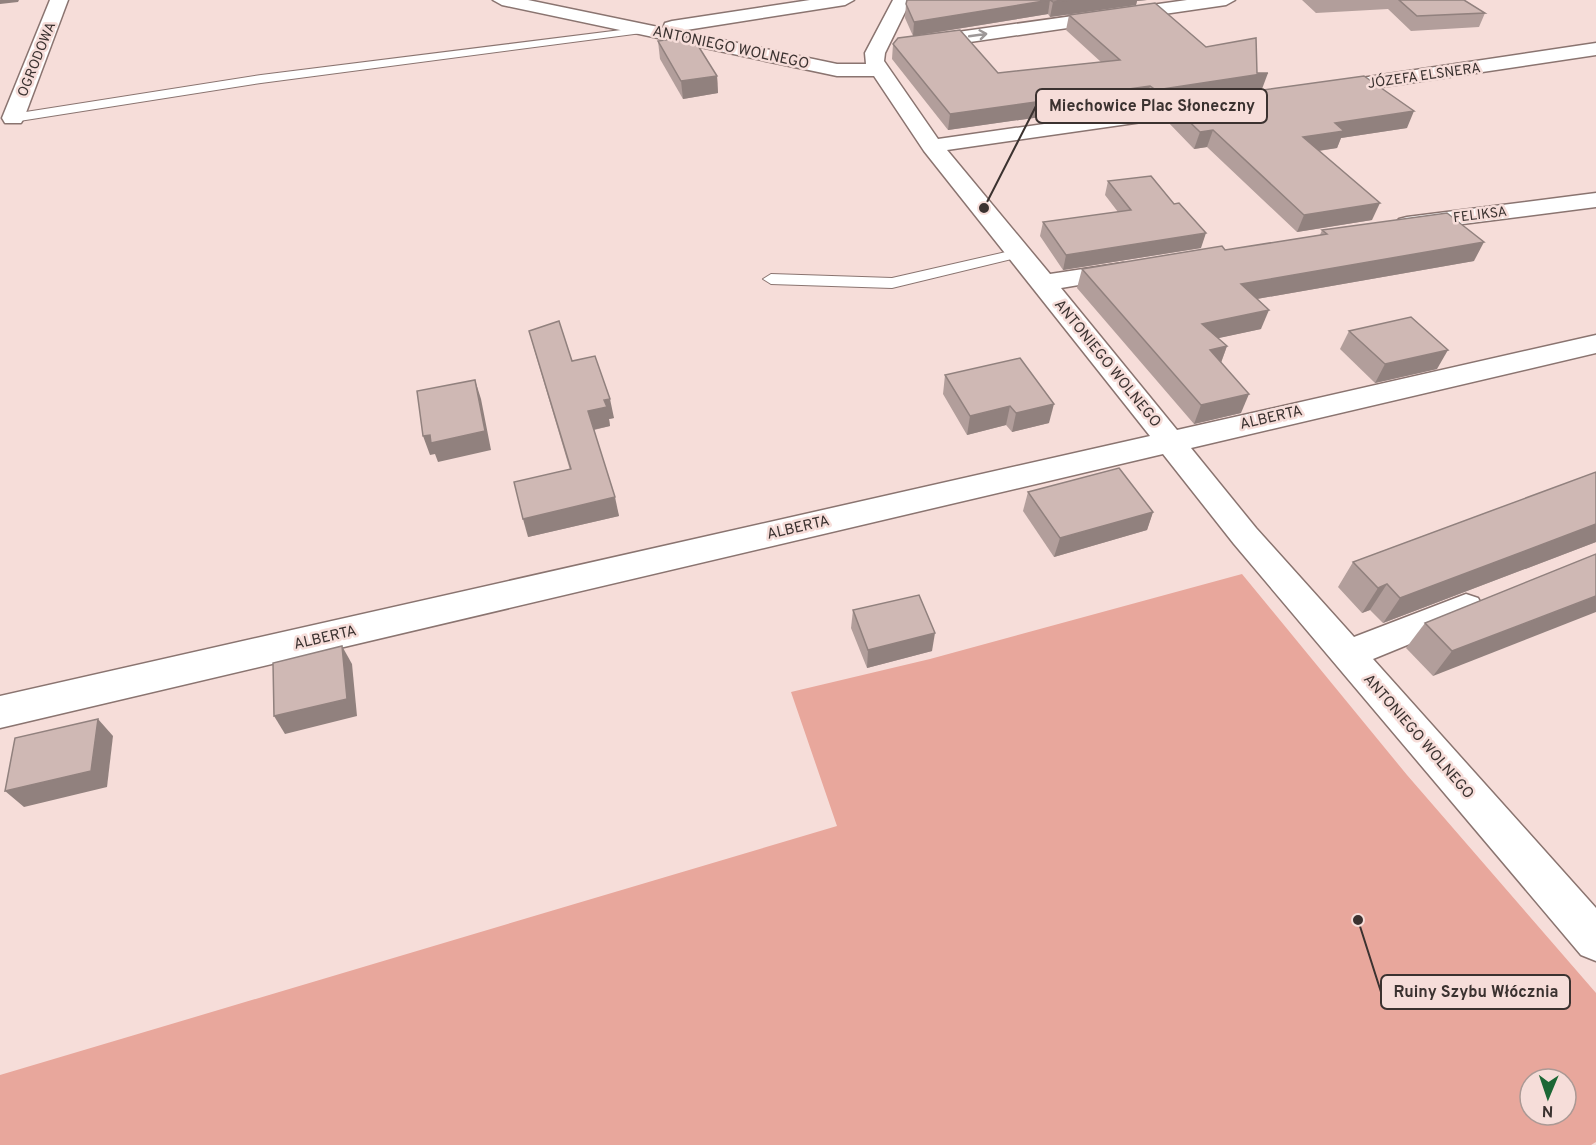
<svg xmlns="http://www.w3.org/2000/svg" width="1596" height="1145" font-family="Overpass,sans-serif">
<rect width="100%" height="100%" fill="#f6ddd9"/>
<path fill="#e8a79c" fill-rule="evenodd" d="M1242 574 1407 775 1596 993V1142L1591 1145H0V1075L837 826 791 692 930 659ZM1530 1079H1566V1115H1530Z"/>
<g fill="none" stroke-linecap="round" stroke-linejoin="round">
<g stroke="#8a7470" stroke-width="2">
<g id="service">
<polygon points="653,26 659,29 657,31 261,83 13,122 7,118 13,114 261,75"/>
<polygon points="1019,249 1026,253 1024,256 892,288 771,284 763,279 771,274 892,278"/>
</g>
</g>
<g stroke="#8a7470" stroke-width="3">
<g id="minor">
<polygon points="50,0 68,0 24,118 21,123 5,123 2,118"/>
<polygon points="493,0 528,0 663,28 665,23 672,21 810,0 854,0 845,5 680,31 837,64 866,64 865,53 893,0 911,0 885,53 884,61 938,139 1212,100 1219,102 1222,106 1219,110 1212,112 947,150 1050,274 1123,263 1132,266 1136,271 1132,276 1061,288 1177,430 1596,335 1596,353 1191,448 1256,528 1354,637 1466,594 1478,598 1483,607 1478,616 1373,659 1596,908 1596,961 1581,955 1234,544 1163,454 0,728 0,696 1150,436 924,151 874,76 837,76 502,5"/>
<polygon points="1187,0 1235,0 1226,5 922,49 912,43 922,37"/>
<polygon points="1596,43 1596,55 1328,95 1321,93 1318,89 1321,85 1328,83"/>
<polygon points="1596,193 1596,207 1407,231 1399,229 1395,224 1399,219 1407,217"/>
</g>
</g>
<use href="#service" fill="#fff" fill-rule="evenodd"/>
<use href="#minor" fill="#fff" fill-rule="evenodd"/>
</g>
<g fill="#b29e9b">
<polygon points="907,0 1147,0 1137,1 1136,5 1050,17 1048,14 913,36 905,18 906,4"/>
<polygon points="1302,0 1464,0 1485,13 1479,27 1411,31 1388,9 1316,13"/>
<polygon points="1069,15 1206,47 1257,73 1262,89 1151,106 1146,102 948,130 892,59 893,44 998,73 1101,62 1066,30"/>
<polygon points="658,41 717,76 718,93 683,99 660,59"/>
<polygon points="1170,103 1407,128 1341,138 1337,148 1319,151 1372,220 1297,232 1207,147 1194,149 1166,120"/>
<polygon points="1108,181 1201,248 1063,270 1040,236 1043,222 1118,212 1105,195"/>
<polygon points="1322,230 1474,261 1257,299 1261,329 1218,338 1227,346 1221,363 1241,413 1194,424 1077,288 1082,269 1225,250 1320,235"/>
<polygon points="529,331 572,361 614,418 609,419 610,426 594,430 619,516 528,537 570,470 534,349"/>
<polygon points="1349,331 1437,369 1375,383 1340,349"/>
<polygon points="945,375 1049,423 1012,432 1006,425 967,435 943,394"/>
<polygon points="1596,472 1596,542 1383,623 1370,610 1362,613 1338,587 1353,562"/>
<polygon points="1028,492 1153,512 1147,530 1054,557 1023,511"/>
<polygon points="1596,554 1433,676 1406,648 1425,623"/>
<polygon points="853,610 932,651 867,668 851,628"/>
</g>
<g fill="#91817e">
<polygon points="0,0 19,0 18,2 0,4"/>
<polygon points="1050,0 1048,14 913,36 914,22"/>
<polygon points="1071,0 1147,0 1137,1 1136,5 1050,17 1053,2"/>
<polygon points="1268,73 1262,89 1151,106 1156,90"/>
<polygon points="717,76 718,93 683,99 681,81"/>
<polygon points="1150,86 1146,102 948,130 950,114"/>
<polygon points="1414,111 1407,128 1341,138 1337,148 1296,154 1303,137 1335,123"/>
<polygon points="1213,130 1207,147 1194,149 1200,132"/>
<polygon points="1380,203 1372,220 1297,232 1304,215"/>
<polygon points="1206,233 1201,248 1063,270 1066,255"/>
<polygon points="1484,242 1474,261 1234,303 1241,284"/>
<polygon points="1269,310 1261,329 1196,343 1202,324"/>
<polygon points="1227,346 1220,365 1210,350"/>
<polygon points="1448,350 1437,369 1375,383 1385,364"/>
<polygon points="475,380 481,399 491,450 438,462 435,454 430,455 423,436 430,435"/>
<polygon points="1249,394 1241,413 1194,424 1201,405"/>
<polygon points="610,399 614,418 609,419 610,426 592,430 588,411 604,400"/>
<polygon points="1054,404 1049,423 1012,432 1016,413"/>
<polygon points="1010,406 1006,425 967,435 970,416"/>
<polygon points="615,497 619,516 528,537 523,519"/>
<polygon points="1153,512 1147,530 1054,557 1060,538"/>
<polygon points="1596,524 1596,542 1383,623 1400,598"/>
<polygon points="1387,584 1370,610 1362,613 1378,588"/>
<polygon points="1596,596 1596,612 1433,676 1452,651"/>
<polygon points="935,633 932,651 867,668 868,650"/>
<polygon points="342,646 352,664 357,716 285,734 274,716"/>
<polygon points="98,719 113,736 107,787 24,807 5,791"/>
</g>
<g fill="#cfb8b4" stroke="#91817e" stroke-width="1.5">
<polygon points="907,0 1071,0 1053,2 1050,0 914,22 906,4"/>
<polygon points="1399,0 1464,0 1485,13 1417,16"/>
<polygon points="1155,3 1206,47 1256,38 1257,73 1268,73 1156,90 1150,86 950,114 893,44 898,38 960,30 998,73 1120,60 1069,15"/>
<polygon points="692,36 717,76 681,81 658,41"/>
<polygon points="1364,76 1414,111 1335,123 1344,131 1303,137 1380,203 1304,215 1213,130 1200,132 1170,103"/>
<polygon points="1151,176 1174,204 1179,203 1206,233 1066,255 1043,222 1131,210 1108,181"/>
<polygon points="1447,213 1484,242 1241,284 1269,310 1202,324 1227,346 1210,350 1249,394 1201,405 1082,269 1222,246 1225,250 1327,234 1322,230"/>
<polygon points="1411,317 1448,350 1385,364 1349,331"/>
<polygon points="559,321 572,361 595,356 610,399 604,400 607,407 588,411 615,497 523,519 514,482 571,469 529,331"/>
<polygon points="1020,358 1054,404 1016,413 1010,406 970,416 945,375"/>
<polygon points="475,380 485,431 431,443 430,435 423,436 417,391"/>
<polygon points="1119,468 1153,512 1060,538 1028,492"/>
<polygon points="1596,472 1596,524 1400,598 1387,584 1378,588 1353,562"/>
<polygon points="1596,554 1596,596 1452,651 1425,623"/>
<polygon points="919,595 935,633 868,650 853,610"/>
<polygon points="342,646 347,699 274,716 273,663"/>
<polygon points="98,719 91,771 5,791 15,738"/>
</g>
<defs><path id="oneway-shaft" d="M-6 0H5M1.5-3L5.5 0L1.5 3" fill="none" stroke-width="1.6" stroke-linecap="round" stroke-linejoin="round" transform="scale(1.5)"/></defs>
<use stroke="#9d9898" href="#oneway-shaft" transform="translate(978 35) rotate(-8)"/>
<g text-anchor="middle" stroke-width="5" stroke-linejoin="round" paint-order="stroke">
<g font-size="14" fill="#3b3230" stroke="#f6ddd9">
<text transform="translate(36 59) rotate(-68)" y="5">OGRODOWA</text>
<text transform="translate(1424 75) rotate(-8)" y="5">JÓZEFA ELSNERA</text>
<text transform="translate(1480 214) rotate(-7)" y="5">FELIKSA</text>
</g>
<g font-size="15" fill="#3b3230" stroke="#f6ddd9">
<text transform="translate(731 47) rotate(12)" y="5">ANTONIEGO WOLNEGO</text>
<text transform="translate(1108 363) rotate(51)" y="5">ANTONIEGO WOLNEGO</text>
<text transform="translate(1271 417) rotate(-13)" y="5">ALBERTA</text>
<text transform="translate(798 527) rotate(-13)" y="5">ALBERTA</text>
<text transform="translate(325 637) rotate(-13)" y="5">ALBERTA</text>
<text transform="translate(1419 736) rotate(49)" y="5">ANTONIEGO WOLNEGO</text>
</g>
</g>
<path fill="none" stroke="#3b3230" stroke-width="2" d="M984 208L1036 106M1358 920L1381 992"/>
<g fill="#3b3230" stroke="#f6ddd9" stroke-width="2">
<circle cx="984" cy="208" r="6"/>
<circle cx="1358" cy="920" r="6"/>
</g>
<g fill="#f6ddd9" stroke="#3b3230" stroke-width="2">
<rect x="1036" y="89" width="231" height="34" rx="6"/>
<rect x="1381" y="975" width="189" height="34" rx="6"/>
</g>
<g font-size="16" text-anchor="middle" font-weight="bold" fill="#3b3230">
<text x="1152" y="111">Miechowice Plac Słoneczny</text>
<text x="1476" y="997">Ruiny Szybu Włócznia</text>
</g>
<g transform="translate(1548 1097) rotate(182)"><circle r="28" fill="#f6ddd9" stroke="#ab9995" stroke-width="1.5"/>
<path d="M0-4.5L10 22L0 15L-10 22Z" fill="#1c6735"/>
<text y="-9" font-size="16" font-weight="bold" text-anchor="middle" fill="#3b3230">N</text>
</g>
</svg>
